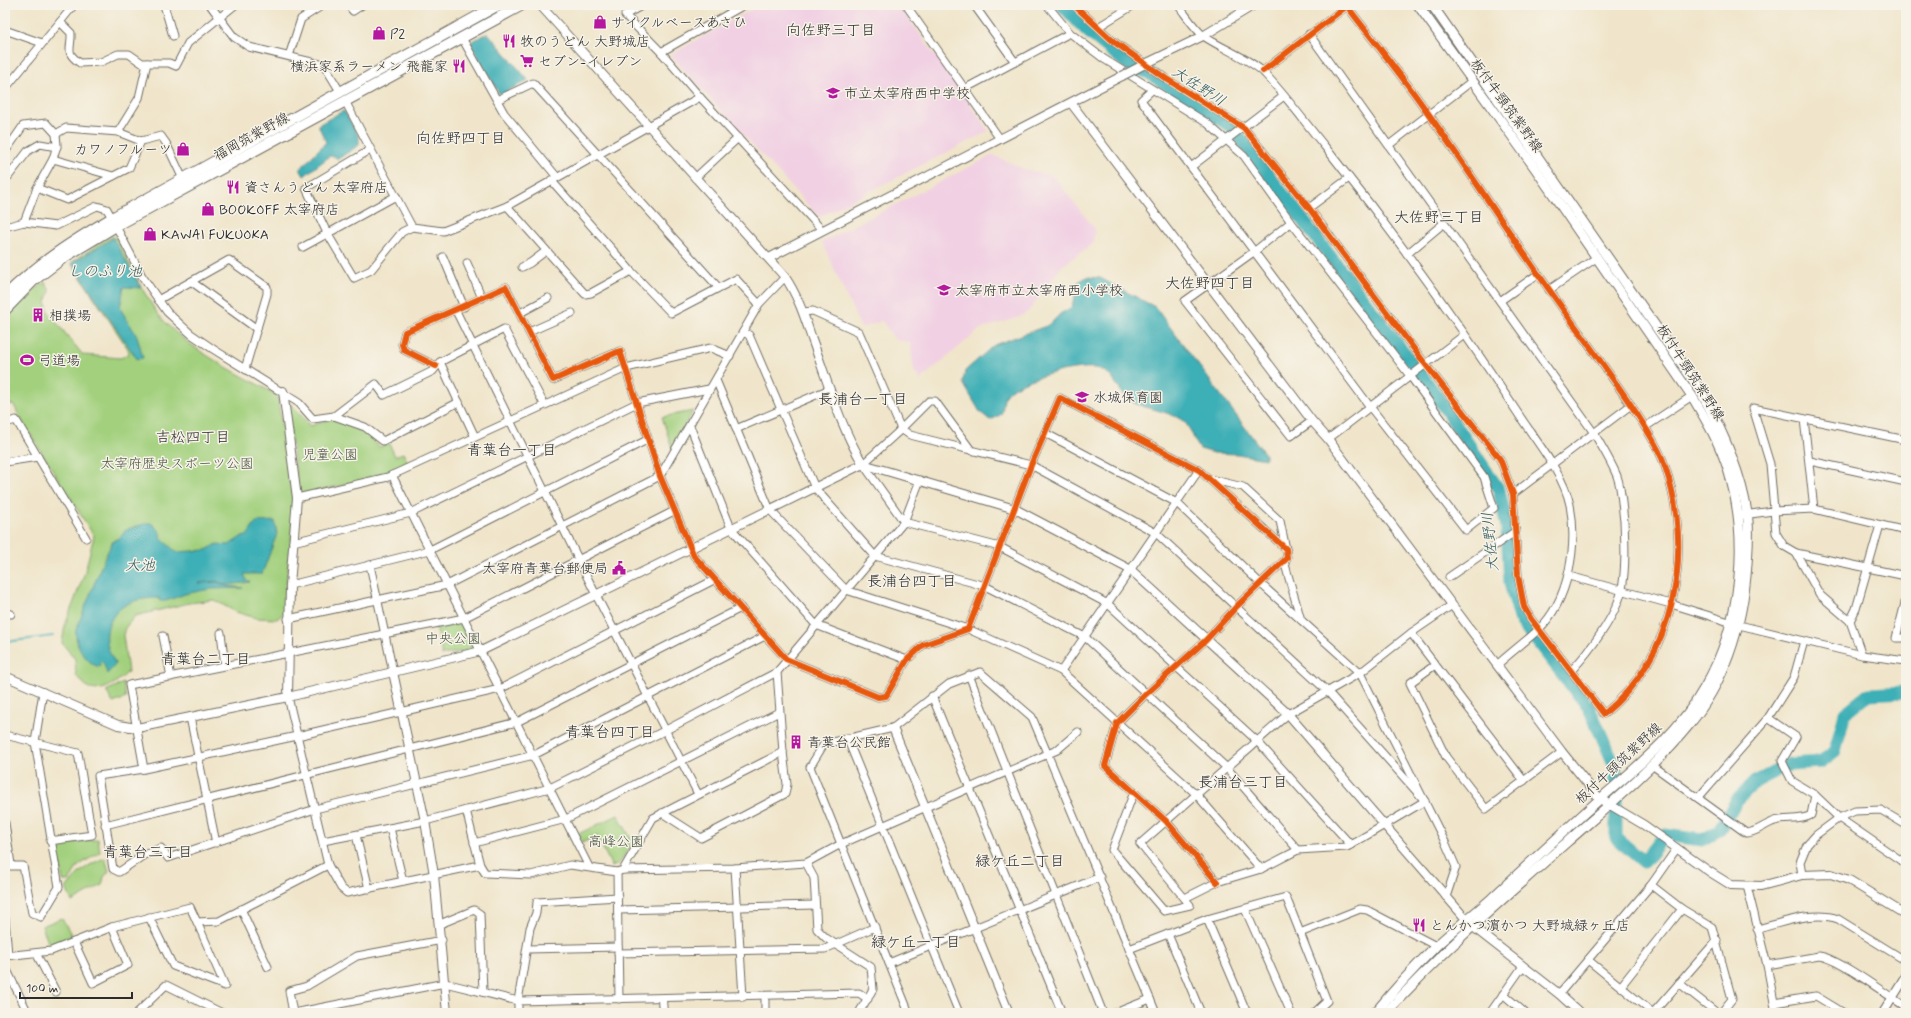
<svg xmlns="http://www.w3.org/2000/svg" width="1911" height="1018" font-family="Mynerve,'Klee One',sans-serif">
<rect width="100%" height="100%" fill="#f7f3e8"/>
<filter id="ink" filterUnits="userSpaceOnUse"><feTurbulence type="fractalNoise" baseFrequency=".025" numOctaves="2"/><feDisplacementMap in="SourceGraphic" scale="8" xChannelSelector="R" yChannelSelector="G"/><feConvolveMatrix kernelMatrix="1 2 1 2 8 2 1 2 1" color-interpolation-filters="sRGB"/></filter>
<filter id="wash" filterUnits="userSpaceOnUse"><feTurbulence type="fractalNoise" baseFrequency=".012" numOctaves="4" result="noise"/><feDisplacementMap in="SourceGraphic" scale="16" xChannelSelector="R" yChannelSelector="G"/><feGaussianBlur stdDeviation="0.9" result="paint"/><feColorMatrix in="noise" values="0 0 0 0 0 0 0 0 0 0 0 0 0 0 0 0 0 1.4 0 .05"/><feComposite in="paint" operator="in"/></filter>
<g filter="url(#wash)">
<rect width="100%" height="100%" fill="#f0e5ca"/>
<g fill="#f1d0e3">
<polygon points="760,5 899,5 989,131 819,217 670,55"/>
<polygon points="993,155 1024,169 1053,176 1095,229 1093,243 1061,267 1028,312 1017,318 980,329 920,380 914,371 910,342 895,340 882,321 861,328 822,242"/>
</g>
<g fill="#a2d07d" stroke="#667e54">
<path d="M113 236 118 240C129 262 139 285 152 305 175 344 238 373 277 395L293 496 291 542 286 585 284 613 277 619 256 618 236 612 214 600 189 603 135 616 125 628 123 635 128 672C120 680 104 693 91 689 86 687 80 680 76 676L75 659 62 643 65 625 84 575 94 536 19 416 14 405 5 403V318L20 301 45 282 50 291 46 302 48 312 83 355 121 358 129 353 128 349 71 263 96 245Z"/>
<path d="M286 402 293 406 310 426 333 418C351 425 366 432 380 447L389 443 395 456 403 453 409 464 388 475 299 495Z"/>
<polygon points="693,411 672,448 662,417"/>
<polygon points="459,621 462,623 474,643 472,650 442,655 436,626"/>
<polygon points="123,683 126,698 113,703 106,691"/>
<polygon points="618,815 633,842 619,864 612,867 597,836 582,843 578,834"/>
<polygon points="98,839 100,852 78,866 69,881 63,881 57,848 59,845"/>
<path d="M105 858 109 871 104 877 102 885 72 902 66 888C79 872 86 865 105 858Z"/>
<polygon points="62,918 72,936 49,945 42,926"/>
</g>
<g fill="#3dafb6" stroke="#346d70">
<polygon points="488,33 528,80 500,95 471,45 471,42"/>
<polygon points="343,111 345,112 359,137 359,145 338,159 334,156 330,156 304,176 300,169 326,142 318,125"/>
<polygon points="113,238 141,288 124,287 120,308 137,336 143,358 137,359 72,263"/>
<path d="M1087 277 1100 278 1155 307 1265 454V459L1238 454 1214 453 1200 449C1194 441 1192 432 1187 425 1179 413 1147 409 1134 403 1119 396 1116 375 1100 369 1082 363 1019 379 1007 393 1002 399 1004 408 1001 414 999 416 993 419 990 420L980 412 963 383 965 371 994 345 1049 325 1060 314 1072 307 1078 282Z"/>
<path d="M275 521 277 534 262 574H244L247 581 250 582 228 585 216 581 199 583 217 582 226 586 243 588 210 589 185 594 166 601H160L159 598C152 598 138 599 132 602 113 609 103 628 108 647 109 653 113 659 116 664L107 674 104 664 101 661 100 667C86 664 74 644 76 630L104 559 113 541 120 538 125 530 147 523H151L159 530 161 538 176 552 206 550 217 544 229 545 241 537 247 536 256 522Z"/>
</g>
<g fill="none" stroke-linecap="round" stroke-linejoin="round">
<polyline stroke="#3dafb6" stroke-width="2" points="5,642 53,636"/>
<polyline stroke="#3dafb6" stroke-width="13" points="1062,5 1087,31 1129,65 1149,73 1231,126 1434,392 1499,490 1507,527 1510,583 1521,621 1589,708 1616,768 1616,838 1644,862 1665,835 1702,840 1719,830 1737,800 1755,782 1790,764 1821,762 1835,751 1845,713 1869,694 1906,692"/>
</g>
</g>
<g filter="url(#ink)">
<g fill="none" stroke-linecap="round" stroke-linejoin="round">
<g stroke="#706c63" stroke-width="9">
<g id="minor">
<polyline points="164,5 173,36"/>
<polyline points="210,5 234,37 249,47 324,65 341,93"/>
<polyline points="348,5 353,11 362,5"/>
<polyline points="643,5 625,15 661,52 700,97 822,230"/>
<polyline points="906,5 1000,139"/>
<polyline points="974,5 1015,62"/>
<polyline points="1047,5 1070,33 1104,59 1207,123 1244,156 1291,222 1411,377 1484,477 1494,508 1466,530 1371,408 1141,100 1152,90"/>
<path d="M1074 5 1113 41 1165 78 1244 128 1309 208 1426 365 1500 459 1513 494 1518 575 1524 607 1531 619 1604 714C1676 655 1694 552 1665 466 1660 450 1651 437 1642 422 1616 381 1586 342 1558 302 1514 241 1474 178 1430 116 1404 78 1375 43 1347 6L1263 71"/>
<path d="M1178 5C1186 15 1195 30 1205 37 1221 48 1254 61 1265 74 1287 97 1306 124 1326 148 1394 233 1459 323 1519 415 1536 441 1564 475 1570 505 1578 546 1569 601 1538 630 1525 642 1510 653 1497 665"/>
<path d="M60 22 71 33C72 49 64 52 80 63L101 62 118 54H129L142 63H169L176 66 188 43 235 5"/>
<polyline points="1098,27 1134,5"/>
<polyline points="5,30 42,43"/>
<path d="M1309 34 1594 433C1602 447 1611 461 1617 476 1622 490 1622 507 1624 521 1625 543 1626 567 1622 589 1617 615 1589 652 1571 671"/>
<polyline points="462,38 504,113 557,177"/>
<polyline points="661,52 744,5"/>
<polyline points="289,56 301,19 323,5"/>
<polyline points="966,88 1070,33"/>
<polyline points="5,89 74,5"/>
<polyline points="497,100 533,83 718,287"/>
<polyline points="345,101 412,227"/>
<polyline points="118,132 139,98 147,63"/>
<polyline points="56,134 66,128 118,132 141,141 161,136 166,143 183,179"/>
<polyline points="1389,145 1472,81"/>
<polyline points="370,150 306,188 327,233 354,278 371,270 402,232 412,227 443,231 507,206 700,97"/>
<polyline points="5,152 23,126 46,123 56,134 57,145 53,159 37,188 24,222"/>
<polyline points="53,159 113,176"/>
<polyline points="1191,167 1284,96"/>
<polyline points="5,176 8,177 28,151 40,144 57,147"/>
<polyline points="695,178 738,138"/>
<polyline points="551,180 631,271 671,313 736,279 759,304"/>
<polyline points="37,188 67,200 129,168 141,141"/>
<polyline points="507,206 585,294 591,293 631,271"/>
<polyline points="1309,208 1349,178"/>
<polyline points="1291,222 1255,251 1185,301 1291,436 1312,421"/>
<polyline points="5,227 24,222 56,226 97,206 107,209 142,276 167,312 191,334 213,349 299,403 313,419 334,416 376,384 384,395 433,371 440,362 504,329 544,404"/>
<polyline points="303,247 396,196"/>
<polyline points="1407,254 1444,223"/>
<polyline points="443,257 464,307"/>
<polyline points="467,263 482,298"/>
<polyline points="522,267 530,263 546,251"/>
<polyline points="192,282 257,329"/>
<polyline points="1549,290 1596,258"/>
<polyline points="158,300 229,260 267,287 267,294 245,369"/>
<polyline points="1500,301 1538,274"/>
<polyline points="456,311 596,595 698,794"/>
<polyline points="803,312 813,311 859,332 901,429 910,435 1031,465 1156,533 1327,691 1425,801 1347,847 1298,850 1261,869 1217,882 1185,898"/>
<polyline points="520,313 548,298"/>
<polyline points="529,332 572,313"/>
<polyline points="743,332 749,335 815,488 875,556 985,586 1085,637 1227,768 1298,850"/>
<polyline points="440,362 475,437"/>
<polyline points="436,366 404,350 402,344 405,332 506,287 553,380 620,351 660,476 694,556 786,659 878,697 886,696 907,660 923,645 968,629 1031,465 1060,398 1199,470 1286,549 1287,558 1237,606 1206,640 1146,694 1117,723 1105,766 1166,821 1217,882"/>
<polyline points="716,380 770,510 846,590 968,629 1061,671 1196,794 1261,869"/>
<polyline points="334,416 365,427 383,441 459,402"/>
<polyline points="1804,419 1814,509"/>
<polyline points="5,423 16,420 86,538"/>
<polyline points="690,426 731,528 816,625 907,660"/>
<polyline points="1645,427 1692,396"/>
<polyline points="736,429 830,389"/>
<polyline points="1045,433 1177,503 1261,584 1360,673 1445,842 1456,867 1446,897"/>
<polyline points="1328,439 1464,335"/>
<polyline points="971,450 935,401 929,401 897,433 863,464 904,522 1000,547 1108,604 1256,740 1351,845"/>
<polyline points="1810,461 1906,482"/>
<polyline points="5,462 38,457"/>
<polyline points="392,475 589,867"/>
<polyline points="1210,479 1243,487 1280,521 1286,549"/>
<polyline points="1513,494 1631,405"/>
<polyline points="297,498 388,477 626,368 711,348 730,356"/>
<polyline points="1743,515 1773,511 1814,509 1906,531"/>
<polyline points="293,542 411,513 637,403 709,389"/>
<polyline points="1796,553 1906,576"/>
<polyline points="1284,561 1301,620"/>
<polyline points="370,565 393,672"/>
<polyline points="1569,576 1671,604 1739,625 1862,655 1906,661"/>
<polyline points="1449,577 1516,531"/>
<polyline points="714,580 500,689 297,736 144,769 98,776 113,869 119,872 144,855 161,848 168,858 315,809 534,755 765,636"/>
<polyline points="290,585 430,550 647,440"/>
<polyline points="1906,599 1896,638 1906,638"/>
<polyline points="5,613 11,614"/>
<polyline points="288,619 447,585 660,476 759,304 785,277"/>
<polyline points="1850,621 1856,609 1880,525"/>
<polyline points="221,633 225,666"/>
<polyline points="1411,633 1524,781"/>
<polyline points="163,636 171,677"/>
<polyline points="1862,655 1850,621 1820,595 1796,553 1784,546 1776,533 1770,464 1753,408 1906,440"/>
<polyline points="1435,665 1410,683 1446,757 1486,809 1562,752"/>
<polyline points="1061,671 1199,470"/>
<polyline points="969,675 1103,1013"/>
<polyline points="932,696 1062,1013"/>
<polyline points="288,697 328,865 341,888 347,893 480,865 485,873 531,875 570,865 617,872 623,870 735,868 806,863 841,844 1057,750 1078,732"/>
<polyline points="190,717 216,843"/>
<polyline points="5,735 78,753 92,835 50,841"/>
<polyline points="847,738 959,1013"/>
<path d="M1652 765 1746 833C1756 833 1765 824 1775 821 1786 818 1802 821 1811 815L1815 795 1792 781 1782 761 1796 737 1768 718"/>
<polyline points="144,769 129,685 464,618 674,511"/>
<polyline points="1134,792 1112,850 1164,911 1190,905 1140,844 1288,714 1360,673 1411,633 1452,605"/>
<polyline points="1815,795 1839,818 1906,864"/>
<polyline points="1698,798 1768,718 1794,677 1804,641"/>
<polyline points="466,810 480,865"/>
<polyline points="662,813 701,838 785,794 787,784 783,752 777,672"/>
<polyline points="5,823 11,865"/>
<polyline points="105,825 517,722 741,608"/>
<polyline points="390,828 403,881"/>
<polyline points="356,835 369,889"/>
<polyline points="323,841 425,821 550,788 666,730 777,672 904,522 920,480"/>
<polyline points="474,843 566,819 779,712"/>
<polyline points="806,863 814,878 817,929 826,938 871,967 873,989 860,1011 862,1013"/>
<polyline points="5,866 23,866 32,913 41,917 59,887 35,742 43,692"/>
<polyline points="735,868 743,997"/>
<polyline points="623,870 653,818 783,752"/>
<polyline points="617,872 619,999"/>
<polyline points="1802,875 1800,862 1807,845 1816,835 1839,818 1855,811 1881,810 1906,825"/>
<polyline points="1651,885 1682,909 1712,927 1732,999 1721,1013"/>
<polyline points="1747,886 1767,965 1776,1013"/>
<polyline points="241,909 268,967"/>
<polyline points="1245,909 1291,1013"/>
<polyline points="618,910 815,905"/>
<polyline points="149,917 173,966 225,986 197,922"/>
<polyline points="5,919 8,955"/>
<polyline points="1207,919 1247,1013"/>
<polyline points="440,924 474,910 480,914 483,992"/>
<path d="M1757 929C1783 923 1813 910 1838 919L1906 961"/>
<polyline points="1300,933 1360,909 1367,910 1436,946"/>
<polyline points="1168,934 1201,1013"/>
<polyline points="74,942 93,983 128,965 112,927"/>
<polyline points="527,949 618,947"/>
<polyline points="1129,949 1207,919 1286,897 1327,1001 1314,1013"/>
<polyline points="36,953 56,992"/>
<polyline points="618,953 825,949 875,927"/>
<polyline points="5,956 51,951 112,927 190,907 197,922 219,921 328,865"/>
<polyline points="1588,960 1653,1013 1717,940"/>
<polyline points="889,963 1100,877"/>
<path d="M1767 965 1819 956C1838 958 1887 995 1906 1007"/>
<polyline points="5,966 28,1013"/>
<polyline points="1679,983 1717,1013"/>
<polyline points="1621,986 1682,909"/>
<polyline points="1503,994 1525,1013"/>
<polyline points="1559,994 1651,885 1677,848"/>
<polyline points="765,997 765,1013"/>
<polyline points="1774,1003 1816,996 1844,1013"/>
<polyline points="137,1013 166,985 222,1013"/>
<polyline points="293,1013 289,991 307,986 357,956 442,940"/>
<polyline points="294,1013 445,983 518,1001 859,993 868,999"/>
<polyline points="518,1013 518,1001 530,928 536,913 537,902 618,897"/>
<polyline points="909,1013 810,767 824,744 893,728 949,684 980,672 1032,717 1156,1013"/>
<polyline points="1115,1013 1150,999"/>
<polyline points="1490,1013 1523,966"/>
</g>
</g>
<g stroke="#706c63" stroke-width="10">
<g id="tertiary">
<path d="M540 5 785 277C798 296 805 318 812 339 827 380 840 426 863 464L1015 509 1131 570 1288 714 1472 926 1559 994 1580 1013"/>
<polyline points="1147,63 1203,36 1254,5"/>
<polyline points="1071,103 1312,421 1328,439 1562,752 1600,799 1644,825 1710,872 1731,885 1761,886 1802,875 1831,874 1849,880 1906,915"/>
<polyline points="769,258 1122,76"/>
<polyline points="283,391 297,498 290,585 288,697"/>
<polyline points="393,672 425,821 434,875 447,1013"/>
<polyline points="5,676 118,725 137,728 288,697 481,651 863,464"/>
<polyline points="893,728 1009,1013"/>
<polyline points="662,999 663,1013"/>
<polyline points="1883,1013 1906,976"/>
</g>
</g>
<g stroke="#706c63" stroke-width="11">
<g id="secondary">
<path d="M1375 1013C1394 990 1414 968 1435 947 1453 930 1473 915 1491 899 1527 866 1563 832 1600 799 1638 766 1680 732 1705 687 1742 622 1750 540 1728 469 1720 443 1706 420 1692 396L1535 168 1418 5"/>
<path d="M1386 1013C1442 951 1505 897 1567 842 1609 805 1653 769 1688 726 1727 680 1743 623 1747 564 1748 548 1750 530 1747 513 1741 471 1721 428 1700 390L1432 5"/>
</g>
</g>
<g stroke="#706c63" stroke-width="12">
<g id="primary">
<path d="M5 296C38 263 73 241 112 218L498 5"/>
<polyline points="5,310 33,281 63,258 116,226 522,5"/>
</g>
</g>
<use href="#minor" stroke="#fff" stroke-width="7"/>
<use href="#tertiary" stroke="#fff" stroke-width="8"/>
<use href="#secondary" stroke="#fff" stroke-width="9"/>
<use href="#primary" stroke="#fff" stroke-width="10"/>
<g stroke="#706c63" stroke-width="10" stroke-linecap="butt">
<polyline id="tertiary-bridge" points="1122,76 1147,63"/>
</g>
<use href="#tertiary-bridge" stroke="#fff" stroke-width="8"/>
<g stroke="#f7f3e8" stroke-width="8">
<g id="cycleway">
<path d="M1074 5 1113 41 1165 78 1244 128 1309 208 1426 365 1500 459 1513 494 1518 575 1524 607 1531 619 1604 714C1676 655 1694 552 1665 466 1660 450 1651 437 1642 422 1616 381 1586 342 1558 302 1514 241 1474 178 1430 116 1404 78 1375 43 1347 6L1263 71"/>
<polyline points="436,366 404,350 402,344 405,332 506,287 553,380 620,351 660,476 694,556 786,659 878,697 886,696 907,660 923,645 968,629 1031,465 1060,398 1199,470 1286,549 1287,558 1237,606 1206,640 1146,694 1117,723 1105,766 1166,821 1217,882"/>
</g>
</g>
<use href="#cycleway" stroke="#e8590c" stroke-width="6"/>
</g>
</g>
<defs>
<g id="shop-bare" transform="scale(1.08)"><path d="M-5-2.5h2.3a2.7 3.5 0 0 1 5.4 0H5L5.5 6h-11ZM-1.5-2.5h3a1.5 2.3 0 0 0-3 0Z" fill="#b5179e" stroke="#f7f3e8" stroke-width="2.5" paint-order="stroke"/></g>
<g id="restaurant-bare" transform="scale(1.08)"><path d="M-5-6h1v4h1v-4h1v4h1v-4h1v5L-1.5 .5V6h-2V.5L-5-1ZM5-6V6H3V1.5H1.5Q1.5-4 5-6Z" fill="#b5179e" stroke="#f7f3e8" stroke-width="2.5" paint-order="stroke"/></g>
<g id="supermarket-bare" transform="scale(1.08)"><path d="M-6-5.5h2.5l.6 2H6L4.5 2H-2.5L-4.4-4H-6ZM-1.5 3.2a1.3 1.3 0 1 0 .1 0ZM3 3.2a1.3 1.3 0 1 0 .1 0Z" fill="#b5179e" stroke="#f7f3e8" stroke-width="2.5" paint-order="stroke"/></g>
<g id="school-bare" transform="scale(1.08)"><path d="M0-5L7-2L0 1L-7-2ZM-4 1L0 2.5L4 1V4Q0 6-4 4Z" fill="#b5179e" stroke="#f7f3e8" stroke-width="2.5" paint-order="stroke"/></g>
<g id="building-bare" transform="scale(1.08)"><path d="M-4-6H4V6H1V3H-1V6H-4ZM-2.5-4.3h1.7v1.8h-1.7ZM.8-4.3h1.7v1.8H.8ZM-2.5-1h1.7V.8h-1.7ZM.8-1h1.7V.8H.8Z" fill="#b5179e" stroke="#f7f3e8" stroke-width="2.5" paint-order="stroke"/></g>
<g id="stadium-bare" transform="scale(1.08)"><path d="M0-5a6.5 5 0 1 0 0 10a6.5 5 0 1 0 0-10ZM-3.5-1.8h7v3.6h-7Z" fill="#b5179e" stroke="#f7f3e8" stroke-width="2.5" paint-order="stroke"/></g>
<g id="civic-bare" transform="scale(1.08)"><path d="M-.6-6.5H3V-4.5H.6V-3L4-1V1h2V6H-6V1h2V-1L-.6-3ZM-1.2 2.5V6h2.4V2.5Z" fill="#b5179e" stroke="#f7f3e8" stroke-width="2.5" paint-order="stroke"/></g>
</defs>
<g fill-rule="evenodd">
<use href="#shop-bare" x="600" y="22"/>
<use href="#shop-bare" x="379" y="33"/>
<use href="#restaurant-bare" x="509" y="41"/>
<use href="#supermarket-bare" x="527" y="61"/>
<use href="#restaurant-bare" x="459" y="66"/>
<use href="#school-bare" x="833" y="93"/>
<use href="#shop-bare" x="183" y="149"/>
<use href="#restaurant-bare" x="233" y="187"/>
<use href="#shop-bare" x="208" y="209"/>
<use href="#shop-bare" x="150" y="234"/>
<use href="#school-bare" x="944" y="290"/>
<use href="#building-bare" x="38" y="315"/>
<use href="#stadium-bare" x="27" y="360"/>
<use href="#school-bare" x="1082" y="397"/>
<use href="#civic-bare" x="619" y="568"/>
<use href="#building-bare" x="796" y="742"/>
<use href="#restaurant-bare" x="1419" y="925"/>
</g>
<g text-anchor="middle" stroke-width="3" stroke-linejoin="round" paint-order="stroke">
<g font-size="14" fill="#2b2b2b" stroke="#f7f3e8" text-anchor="start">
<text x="611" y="27">サイクルベースあさひ</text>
<text x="390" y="38">P2</text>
<text x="520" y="46">牧のうどん 大野城店</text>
<text x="538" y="66">セブン-イレブン</text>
<text x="448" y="71" text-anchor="end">横浜家系ラーメン 飛龍家</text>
<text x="844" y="98">市立太宰府西中学校</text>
<text x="172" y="154" text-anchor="end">カワノフルーツ</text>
<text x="244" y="192">資さんうどん 太宰府店</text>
<text x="219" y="214">BOOKOFF 太宰府店</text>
<text x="161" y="239">KAWAI FUKUOKA</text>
<text x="955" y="295">太宰府市立太宰府西小学校</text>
<text x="49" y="320">相撲場</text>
<text x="38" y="365">弓道場</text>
<text x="1093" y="402">水城保育園</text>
<text x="608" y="573" text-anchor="end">太宰府青葉台郵便局</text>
<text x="807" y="747">青葉台公民館</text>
<text x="1430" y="930">とんかつ濵かつ 大野城緑ヶ丘店</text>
</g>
<g font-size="14" fill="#2b2b2b" stroke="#f7f3e8">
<text transform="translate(1507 105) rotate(54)" y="5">板付牛頸筑紫野線</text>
<text transform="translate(251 136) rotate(-29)" y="5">福岡筑紫野線</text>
<text transform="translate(1691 372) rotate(57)" y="5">板付牛頸筑紫野線</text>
<text transform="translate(1618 763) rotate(-43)" y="5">板付牛頸筑紫野線</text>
</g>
<g font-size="14" fill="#495440" stroke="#f7f3e8">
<text x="330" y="459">児童公園</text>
<text x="177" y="468">太宰府歴史スポーツ公園</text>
<text x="453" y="643">中央公園</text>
<text x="616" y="846">高峰公園</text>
</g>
<g font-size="15" fill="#2b2b2b" stroke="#f7f3e8">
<text x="831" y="35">向佐野三丁目</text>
<text x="461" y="143">向佐野四丁目</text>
<text x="1439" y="222">大佐野三丁目</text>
<text x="1210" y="288">大佐野四丁目</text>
<text x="863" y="404">長浦台一丁目</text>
<text x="193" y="442">吉松四丁目</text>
<text x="512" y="455">青葉台一丁目</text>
<text x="912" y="586">長浦台四丁目</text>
<text x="206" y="664">青葉台二丁目</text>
<text x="610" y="737">青葉台四丁目</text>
<text x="1243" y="787">長浦台三丁目</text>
<text x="148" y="857">青葉台三丁目</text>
<text x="1020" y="866">緑ケ丘二丁目</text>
<text x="916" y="947">緑ケ丘一丁目</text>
</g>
<g font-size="15" font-style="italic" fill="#31595c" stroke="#f7f3e8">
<text transform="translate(1199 86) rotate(33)" y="5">大佐野川</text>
<text x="105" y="276">しのふり池</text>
<text transform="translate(1490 542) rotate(-96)" y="5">大佐野川</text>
<text x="140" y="570">大池</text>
</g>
</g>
<rect width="1911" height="1018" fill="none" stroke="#f7f3e8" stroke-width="20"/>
<path d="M20 992v6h112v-6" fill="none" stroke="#2b2b2b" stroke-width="2"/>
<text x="26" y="992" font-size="12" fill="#2b2b2b" stroke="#f7f3e8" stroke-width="3" paint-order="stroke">100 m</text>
</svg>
